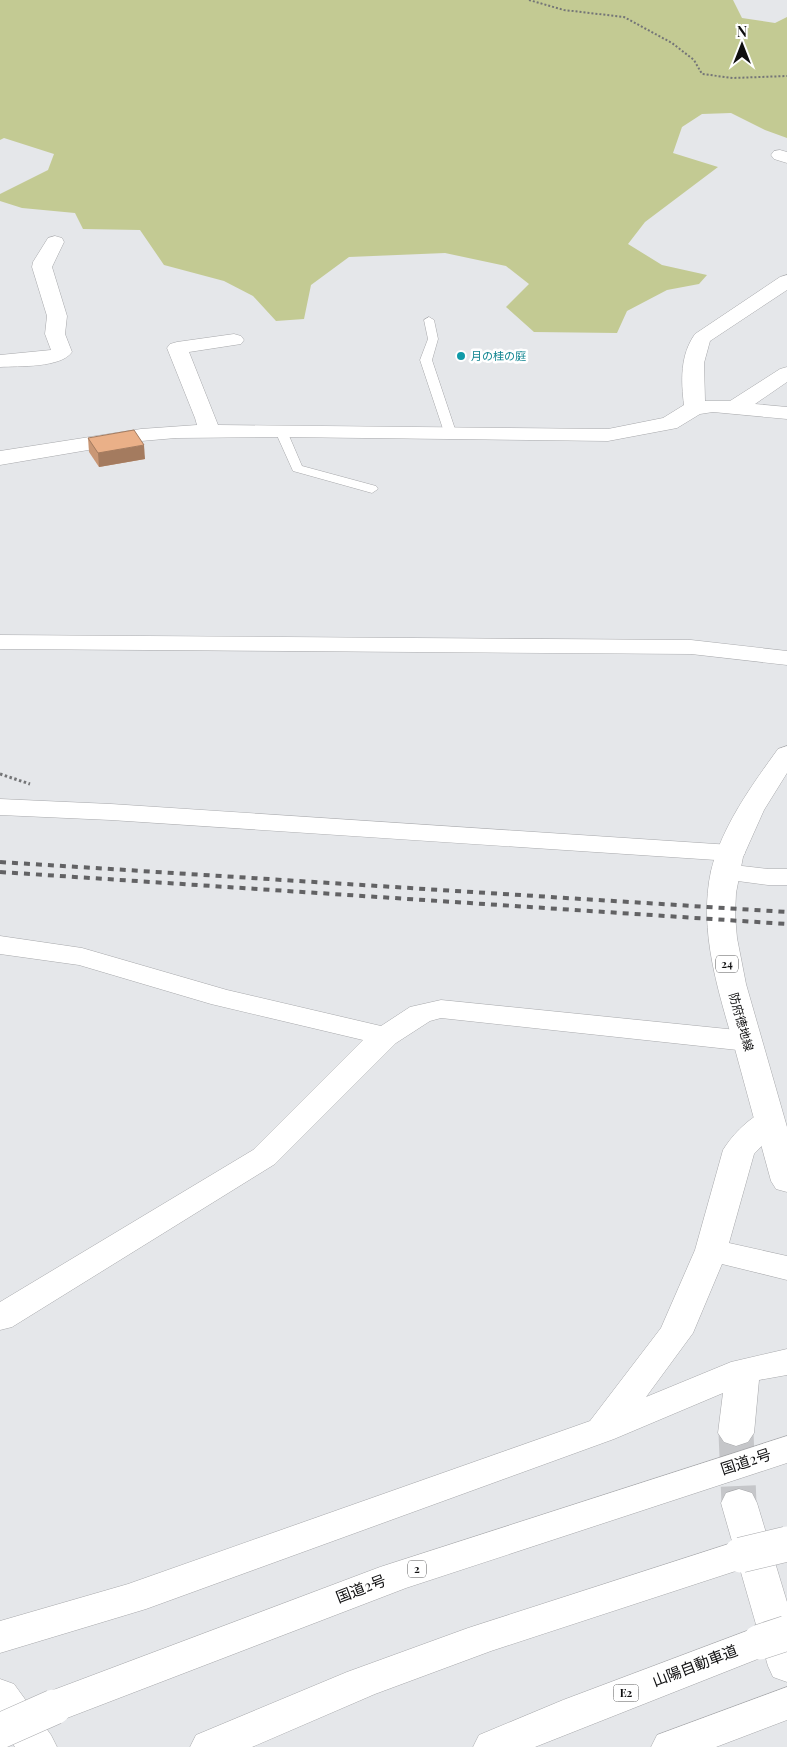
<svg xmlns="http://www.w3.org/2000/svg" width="787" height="1747" font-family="'Playfair Display','Noto Sans JP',serif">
<rect width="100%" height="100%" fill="#e5e7ea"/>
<polygon fill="#c3ca93" points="0,0 733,0 742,18 775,23 787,17 787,138 765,130 731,113 702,114 682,127 673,153 718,167 645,222 628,244 662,265 707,275 699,284 667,290 627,311 617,333 534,332 506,307 529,284 506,266 445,253 349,257 311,285 304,319 276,321 253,296 224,281 164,265 140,230 83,229 75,213 22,208 0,201 0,194 48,170 54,154 4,138 0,140"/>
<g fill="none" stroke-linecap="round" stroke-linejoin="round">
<polyline stroke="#c5c6c9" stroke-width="35" stroke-dasharray="35 18" stroke-linecap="butt" points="736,1433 739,1503"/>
<g stroke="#a7a8ab" stroke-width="1">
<g id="lane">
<polygon points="429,317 434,320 438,339 432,360 456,432 450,435 444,432 420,360 428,339 424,320"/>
<polygon points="281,428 287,431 302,466 376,486 378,489 372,493 293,471 275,431"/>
</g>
</g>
<g stroke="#a7a8ab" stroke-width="1">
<g id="street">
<polygon points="780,150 787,152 787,163 774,159 771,155 774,151"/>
<path d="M55 236 62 238 64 242 52 267 67 316 65 334 72 352C61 368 19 366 0 367V355L51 350 45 334 47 316 32 267 33 262 48 238Z"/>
<path d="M787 275V290L710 341 704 363 705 401H730L780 369 787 367V382L755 404 787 407V419L713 412 700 414 677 428 608 441 281 437 176 438 141 441 0 465V451L141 429 197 425 195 418 167 348 170 344 177 342 234 334 241 336 244 340 241 344 189 352 218 425 608 429 663 418 684 405C681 381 680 355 695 334L780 277Z"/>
<polygon points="0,799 111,804 731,845 741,847 745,853 741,859 731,861 111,820 0,815"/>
<polygon points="725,864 768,869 787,869 787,885 768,885 715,878 711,872 715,866"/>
<polygon points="0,936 82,948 227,990 381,1026 410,1007 441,1000 747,1031 758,1034 762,1041 758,1048 747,1051 441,1018 430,1021 396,1043 275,1164 12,1327 0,1330 0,1302 253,1150 363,1040 211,1004 79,965 0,954"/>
<path d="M769 1110 780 1113 784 1120 780 1127 754 1154 729 1243 787 1256V1280L722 1264 693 1333 646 1397 731 1362 787 1349V1375L759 1380 754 1433 748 1442 736 1446 724 1442 718 1433 723 1393 614 1439 146 1609 0 1653V1621L128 1584 590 1421 661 1328 695 1250 723 1150C733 1134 751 1115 769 1110Z"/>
<polygon points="739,1489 752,1493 757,1503 787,1602 787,1682 773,1677 768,1666 721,1503 726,1493"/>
</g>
</g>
<g stroke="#a7a8ab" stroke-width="1">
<g id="secondary">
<polygon points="0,635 691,640 787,651 787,665 691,654 0,649"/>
<polygon points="0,1679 14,1684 51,1735 57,1747 15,1747 0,1726"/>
</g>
</g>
<g stroke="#a7a8ab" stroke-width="1">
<path id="primary" d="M787 746V773L764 810 743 857 736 893 735 915 737 938 746 984 787 1127V1192L776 1189 771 1181C759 1137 747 1093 735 1049 719 993 698 931 711 871 722 826 752 785 778 749Z"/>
</g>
<g stroke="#a7a8ab" stroke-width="1">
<g id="highway">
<polygon points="787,1436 787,1463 406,1588 54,1723 40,1719 34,1707 40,1695 380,1567"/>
<polygon points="741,1540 754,1545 759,1555 754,1565 491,1651 375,1694 252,1747 190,1747 196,1735 347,1672 468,1628"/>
<polygon points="760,1626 773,1631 779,1642 773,1653 535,1747 473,1747 479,1735 563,1700"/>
<polygon points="787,1687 787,1720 716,1747 651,1747 657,1735"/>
</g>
</g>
<polyline stroke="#747577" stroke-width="2" stroke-dasharray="2 2" stroke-linecap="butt" points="529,0 564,10 624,17 672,43 694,60 702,74 733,78 787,76"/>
<polyline stroke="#747577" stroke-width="3" stroke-dasharray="2.5 2.5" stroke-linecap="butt" points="0,774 30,784"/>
<use href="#lane" fill="#fff" fill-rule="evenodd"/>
<use href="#street" fill="#fff" fill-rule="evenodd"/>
<use href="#secondary" fill="#fff" fill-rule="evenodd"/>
<use href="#primary" fill="#fff" fill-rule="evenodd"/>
<use href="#highway" fill="#fff" fill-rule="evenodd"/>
<g stroke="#626264" stroke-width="4" stroke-dasharray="6 6" stroke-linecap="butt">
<polyline points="0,862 787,912"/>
<polyline points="0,872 787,924"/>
</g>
<g stroke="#a7a8ab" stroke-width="36" stroke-linecap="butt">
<g id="highway-bridge">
<polyline points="741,1555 787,1544"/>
<polyline points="760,1642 787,1633"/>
<polyline points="0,1731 54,1707"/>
</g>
</g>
<use href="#highway-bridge" stroke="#fff" stroke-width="35"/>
</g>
<polygon fill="#c99775" points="88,438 145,459 99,467 89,452"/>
<polygon fill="#a47b5f" points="144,445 145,459 99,467 98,453"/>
<polygon fill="#eab088" stroke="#a47b5f" points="134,430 144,445 98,453 88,438"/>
<circle fill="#0f9aa8" stroke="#fff" stroke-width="2" cx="461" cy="356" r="5"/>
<g text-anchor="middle" stroke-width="5" stroke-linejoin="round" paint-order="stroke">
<g font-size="11" fill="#0d838f" stroke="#fff" text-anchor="start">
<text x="471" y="360">月の桂の庭</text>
</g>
<g fill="#fff" stroke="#565657" stroke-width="1">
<rect x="716" y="955.5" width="22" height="17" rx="4"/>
<rect x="408" y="1560.5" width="18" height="17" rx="4"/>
<rect x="613.5" y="1684.5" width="25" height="17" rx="4"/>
</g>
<g font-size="11" font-weight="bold" fill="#0e0e0f">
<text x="727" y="968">24</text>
<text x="417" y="1573">2</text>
<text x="626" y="1697">E2</text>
</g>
<g font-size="12" fill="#0e0e0f" stroke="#fff">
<text transform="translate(741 1022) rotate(74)" y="4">防府徳地線</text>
</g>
<g font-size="15" fill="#0e0e0f" stroke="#fff">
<text transform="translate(746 1462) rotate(-18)" y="5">国道2号</text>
<text transform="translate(361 1589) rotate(-21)" y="5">国道2号</text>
<text transform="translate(695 1666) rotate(-21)" y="5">山陽自動車道</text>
</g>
</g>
<g transform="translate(742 45)" stroke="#ffffff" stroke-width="4" paint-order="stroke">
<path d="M0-4L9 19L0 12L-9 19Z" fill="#0e0e0f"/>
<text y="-8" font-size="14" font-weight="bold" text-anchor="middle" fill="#0e0e0f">N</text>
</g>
</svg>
